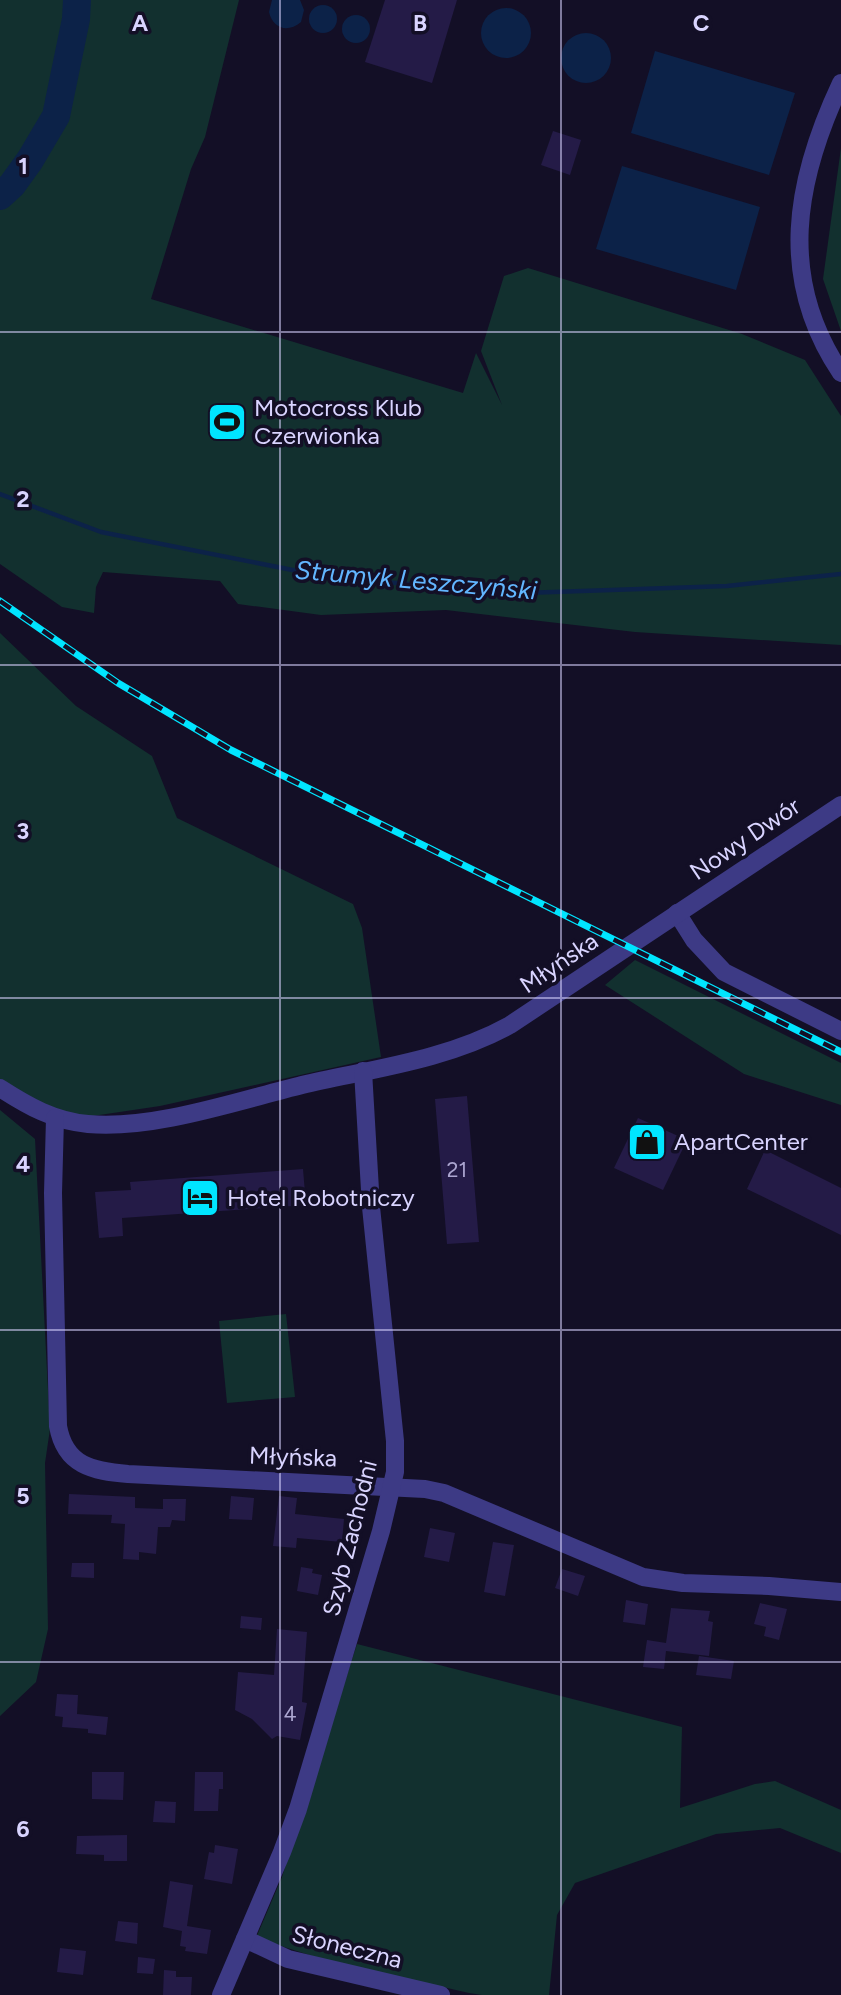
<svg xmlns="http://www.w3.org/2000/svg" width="841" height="1995" font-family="Figtree,sans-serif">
<rect width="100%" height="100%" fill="#130f26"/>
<g fill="#12302f">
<polygon points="0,0 239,0 205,137 191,169 151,299 463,393 476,353 502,405 481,351 504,276 528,268 742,334 805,360 841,416 841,645 635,632 446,610 321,615 238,604 220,581 103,572 96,587 94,613 62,607 0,564"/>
<polygon points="841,148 841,331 823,279"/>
<polygon points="0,633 76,706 152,756 177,818 353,904 362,928 381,1057 160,1106 86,1117 56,1111 0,1083"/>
<polygon points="635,960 841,1063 841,1105 744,1074 605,985"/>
<polygon points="0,1110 35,1139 50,1429 45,1463 48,1629 36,1682 0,1716"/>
<polygon points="286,1314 295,1397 227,1403 219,1321"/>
<polygon points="357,1644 682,1727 680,1808 755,1784 775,1781 841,1810 841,1853 780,1828 716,1834 575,1883 557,1915 549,1995 482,1995 469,1993 325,1960 256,1938 282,1877"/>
</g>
<g fill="#0c2248">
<path d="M272 0H300L304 10 301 22C288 33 273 29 269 12Z"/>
<circle cx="323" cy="19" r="14"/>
<circle cx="506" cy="33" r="25"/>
<circle cx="356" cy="29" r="14"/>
<circle cx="586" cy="58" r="25"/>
<polygon points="655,51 795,93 769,175 631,133"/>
<polygon points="622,166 760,207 736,290 596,249"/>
</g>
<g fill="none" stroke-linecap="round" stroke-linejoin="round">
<polyline stroke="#0c2248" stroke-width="4.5" points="0,494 101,532 333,578 524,593 727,586 841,574"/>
<polyline stroke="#0c2248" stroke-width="28" points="0,196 12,185 30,160 56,116 76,19 77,0"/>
</g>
<g fill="#241b47">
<polygon points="385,0 457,0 432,83 365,62"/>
<polygon points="553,131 581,140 570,175 541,165"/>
<polygon points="467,1096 479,1242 447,1244 435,1099"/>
<polygon points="638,1118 687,1140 663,1190 614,1168"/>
<polygon points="765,1150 841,1188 841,1235 747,1189"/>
<polygon points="303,1169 306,1205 122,1218 123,1236 99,1238 95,1192 131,1190 130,1182"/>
<polygon points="69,1494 135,1497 135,1508 163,1509 163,1499 186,1499 185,1521 172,1520 170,1527 158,1527 156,1554 139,1552 139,1560 123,1559 125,1524 111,1523 112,1515 68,1514"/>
<polygon points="231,1496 254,1498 252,1520 229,1519"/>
<polygon points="279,1496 297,1498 295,1514 344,1519 342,1542 297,1538 296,1548 273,1546"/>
<polygon points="430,1528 455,1533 449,1562 424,1557"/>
<polygon points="493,1542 514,1545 505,1596 484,1592"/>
<polygon points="72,1563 94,1563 94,1578 71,1577"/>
<polygon points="301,1567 313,1569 312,1573 322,1575 318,1595 297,1591"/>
<polygon points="562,1569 585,1576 578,1596 555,1588"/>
<polygon points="626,1600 648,1604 645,1625 623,1622"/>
<polygon points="760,1603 787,1609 779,1640 764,1636 766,1627 754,1624"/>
<polygon points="671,1608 710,1611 708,1621 713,1622 709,1656 666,1651 664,1669 643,1667 647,1640 666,1643"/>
<polygon points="241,1616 262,1618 261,1630 240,1628"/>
<polygon points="277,1629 307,1632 302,1702 307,1703 300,1740 277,1736 272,1739 252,1719 235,1710 238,1672 274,1675"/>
<polygon points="699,1656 734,1661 731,1679 696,1675"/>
<polygon points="57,1694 78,1695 77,1714 108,1717 106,1735 88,1733 88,1729 62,1727 63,1717 55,1716"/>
<polygon points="92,1772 124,1772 123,1800 92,1799"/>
<polygon points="195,1772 223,1772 223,1789 219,1789 218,1811 194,1811"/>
<polygon points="155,1801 176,1802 175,1823 153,1822"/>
<polygon points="127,1835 127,1861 104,1861 104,1855 76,1854 77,1836"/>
<polygon points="215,1845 238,1849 232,1884 204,1879 209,1852 214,1853"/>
<polygon points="170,1881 193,1885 187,1926 211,1930 207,1954 185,1951 186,1947 180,1946 182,1931 163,1927"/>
<polygon points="118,1921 138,1923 137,1944 115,1941"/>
<polygon points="60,1948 86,1951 83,1975 57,1972"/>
<polygon points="138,1957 155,1959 153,1974 137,1973"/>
<polygon points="164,1970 176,1971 176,1977 192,1977 191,1995 163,1995"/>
</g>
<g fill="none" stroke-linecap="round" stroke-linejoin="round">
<g stroke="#3d3a85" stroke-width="18">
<path d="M841 83C795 181 777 278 841 373"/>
<polyline points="677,913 694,940 724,972 841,1031"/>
<path d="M0 1088C28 1106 54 1121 88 1124 153 1130 237 1101 302 1085 371 1069 447 1060 510 1025L841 805"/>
<path d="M55 1118 53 1193 58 1426C65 1466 93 1471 128 1474L425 1489 444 1493 643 1577 683 1583 769 1586 841 1592"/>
<polyline points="245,1939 288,1959 441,1995"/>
<polyline points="221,1995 282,1852 298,1809 381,1531 395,1472 395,1441 371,1207 363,1071"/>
</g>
<g stroke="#00e5ff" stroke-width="7">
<polyline id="rail" points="0,601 118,683 231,750 841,1052"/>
</g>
<use href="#rail" stroke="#130f26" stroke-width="4.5" stroke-dasharray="13" stroke-linecap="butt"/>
</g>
<path fill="none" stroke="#d9d4ff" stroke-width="2" stroke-opacity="0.55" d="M280 0V1995M561 0V1995M0 332H841M0 665H841M0 998H841M0 1330H841M0 1662H841"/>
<defs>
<g id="stadium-square" transform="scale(2.0125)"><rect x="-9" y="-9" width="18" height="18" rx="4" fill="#00e5ff" stroke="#130f26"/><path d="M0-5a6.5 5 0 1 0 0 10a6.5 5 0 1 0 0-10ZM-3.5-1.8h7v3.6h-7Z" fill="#111"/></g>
<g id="shop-square" transform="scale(2.0125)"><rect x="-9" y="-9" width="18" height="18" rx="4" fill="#00e5ff" stroke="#130f26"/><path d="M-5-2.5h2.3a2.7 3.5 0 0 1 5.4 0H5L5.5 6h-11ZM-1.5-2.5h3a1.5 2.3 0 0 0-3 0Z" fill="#111"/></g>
<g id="hotel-square" transform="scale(2.0125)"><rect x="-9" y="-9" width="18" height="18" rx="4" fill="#00e5ff" stroke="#130f26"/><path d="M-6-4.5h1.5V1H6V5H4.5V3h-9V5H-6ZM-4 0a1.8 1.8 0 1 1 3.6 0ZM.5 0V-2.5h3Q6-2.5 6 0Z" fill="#111"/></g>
</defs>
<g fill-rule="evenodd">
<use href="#stadium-square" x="227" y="422"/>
<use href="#shop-square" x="647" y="1142"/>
<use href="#hotel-square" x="200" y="1198"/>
</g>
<g text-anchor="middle" stroke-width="7" stroke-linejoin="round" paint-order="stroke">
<g font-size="21" fill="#aca6d1">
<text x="457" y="1177">21</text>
<text x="290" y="1721">4</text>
</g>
<g font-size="24" fill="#d9d4ff" stroke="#130f26" text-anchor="start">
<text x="254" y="416">Motocross Klub<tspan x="254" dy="28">Czerwionka</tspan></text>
<text x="674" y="1150">ApartCenter</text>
<text x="227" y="1206">Hotel Robotniczy</text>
</g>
<g font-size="24" fill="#d9d4ff" stroke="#130f26">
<text transform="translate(745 839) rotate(-34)" y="8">Nowy Dwór</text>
<text transform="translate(559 963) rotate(-34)" y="8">Młyńska</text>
<text transform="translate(293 1457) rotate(2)" y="8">Młyńska</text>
<text transform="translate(350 1538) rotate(-76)" y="8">Szyb Zachodni</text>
<text transform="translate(347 1947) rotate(14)" y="8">Słoneczna</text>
</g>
<g font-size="26" font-style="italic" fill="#62b6ff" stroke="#130f26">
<text transform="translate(416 580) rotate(5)" y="9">Strumyk Leszczyński</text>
</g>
</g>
<g font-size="23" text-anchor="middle" font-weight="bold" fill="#d9d4ff" stroke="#130f26" stroke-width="7" stroke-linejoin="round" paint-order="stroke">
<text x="140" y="31">A</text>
<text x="420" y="31">B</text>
<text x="701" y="31">C</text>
<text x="23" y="174">1</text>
<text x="23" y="507">2</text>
<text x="23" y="839">3</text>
<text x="23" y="1172">4</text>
<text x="23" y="1504">5</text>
<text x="23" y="1837">6</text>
</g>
</svg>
